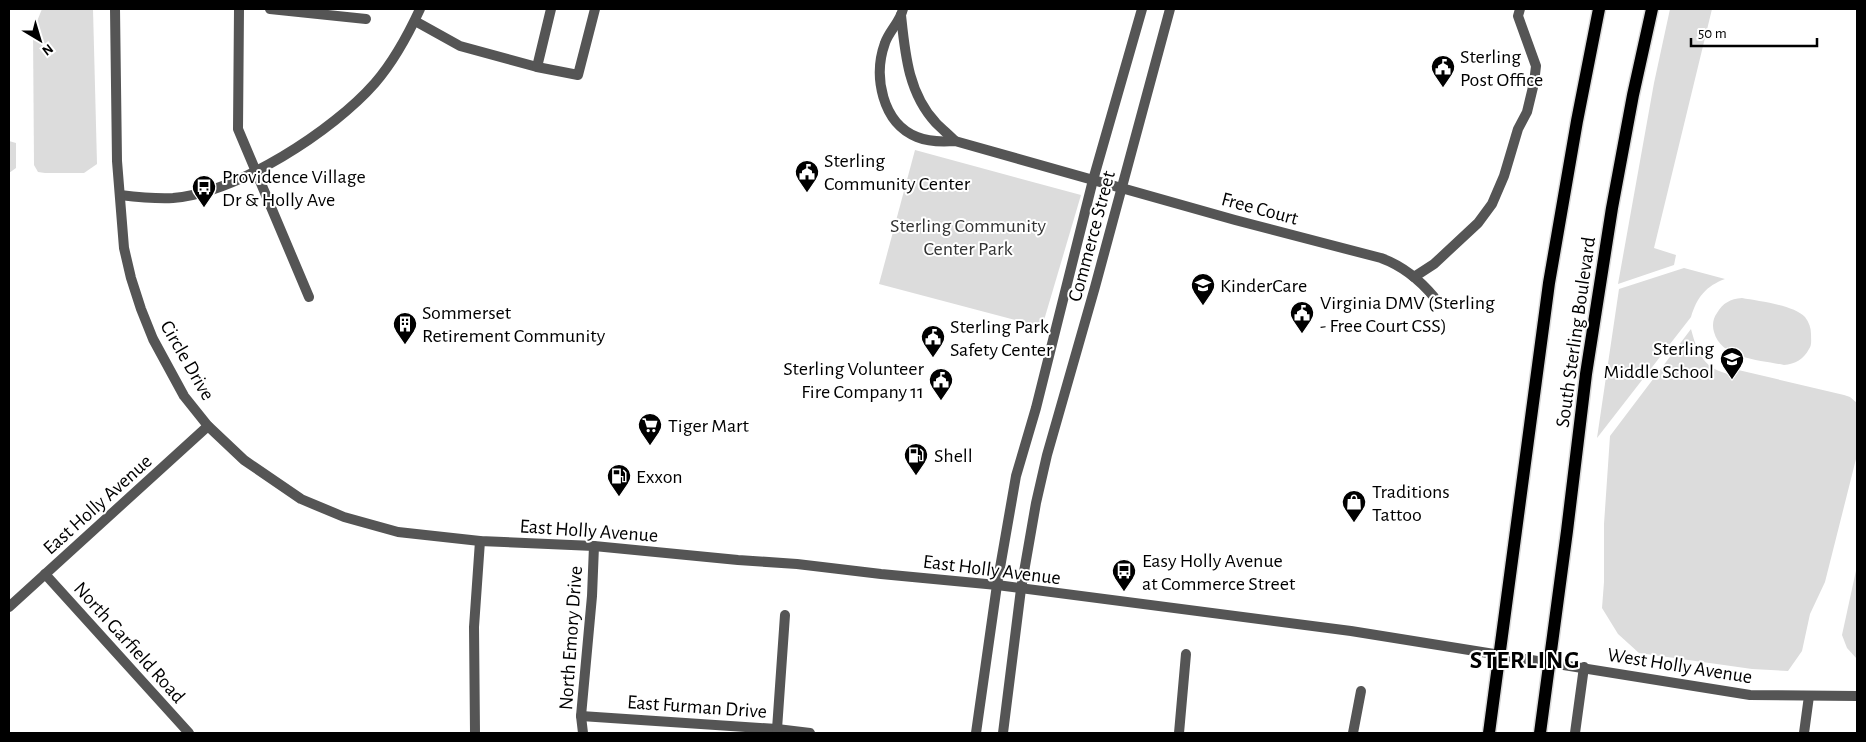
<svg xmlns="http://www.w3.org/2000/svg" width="1866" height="742" font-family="'Alegreya Sans',sans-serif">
<rect width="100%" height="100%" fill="#fff"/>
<g fill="#dcdcdc">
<polygon points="42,9 93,9 97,164 84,173 45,173 38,172 34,165 33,31"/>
<polygon points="1670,9 1712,9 1654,248 1676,255 1674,265 1618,284 1654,83"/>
<polygon points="9,141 16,143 16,168 9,173"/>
<polygon points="915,150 1081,195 1042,327 879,284"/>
<path d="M1684 268 1725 279C1706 286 1697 297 1691 317L1597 438 1619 289Z"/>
<path d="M1742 298C1758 301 1794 305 1805 317 1809 322 1811 328 1811 334 1811 340 1812 345 1809 349 1804 359 1795 364 1784 365 1761 360 1721 359 1714 332 1712 326 1713 318 1717 313 1723 303 1730 299 1742 298Z"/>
<path d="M1691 329C1698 355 1704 369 1732 375L1734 369 1844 395 1850 397 1857 403V455L1825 582 1810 614 1802 651 1788 671 1752 669 1639 653 1618 634 1602 608 1604 582V524L1610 436Z"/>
<polygon points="1857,566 1857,659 1847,648 1842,635"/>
</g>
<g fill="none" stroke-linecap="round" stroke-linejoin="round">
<g stroke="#dbdbdb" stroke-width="15">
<g id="primary">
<polyline points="1489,733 1549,283 1577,121 1599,9"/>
<polyline points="1540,733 1567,531 1586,374 1612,208 1633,95 1652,9"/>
</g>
</g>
<g stroke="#555" stroke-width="10">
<polyline points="239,9 238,129 309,297"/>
<polyline points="270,9 366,19"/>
<path d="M903 9C900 22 889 31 885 43 873 76 882 123 917 137 929 142 942 142 955 141L1235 220 1381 258C1403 266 1419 279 1434 297"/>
<path d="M901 15C905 53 908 93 936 123 942 129 949 135 955 141"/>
<polyline points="415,21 460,46 537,67 578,75 595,9"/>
<polyline points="537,67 551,9"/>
<path d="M120 195C137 197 155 199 173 198 237 193 333 131 375 83 394 61 408 35 420 9"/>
<polyline points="1414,277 1434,264 1478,223 1492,204 1504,176 1518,129 1527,112 1534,83 1536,66 1518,16 1520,9"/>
<polyline points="45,574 189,733"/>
<polyline points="581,716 777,729 810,733"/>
<polyline points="777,729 785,615"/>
<polyline points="475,733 474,627 480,541"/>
<polyline points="583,733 581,716 592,596 594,546"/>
<polyline points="976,733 997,585 1016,476 1036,408 1093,180 1142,9"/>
<polyline points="1003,733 1021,589 1036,503 1047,455 1095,287 1170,9"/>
<polyline points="1179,733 1186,654"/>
<polyline points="1353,733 1361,691"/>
<polyline points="1575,733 1584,667"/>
<polyline points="1804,733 1809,696"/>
</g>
<g stroke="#555" stroke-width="10">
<polyline points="115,9 117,161 124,248 131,278 141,309 153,339 184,396 208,426 244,460 301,499 344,517 398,532 480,541 594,546 738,560 797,564 881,574 997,585 1351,631 1750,695 1857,696"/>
<polyline points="9,607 208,426"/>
</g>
<use href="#primary" stroke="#000" stroke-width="12"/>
</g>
<defs>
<g id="civic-pin" transform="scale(1.25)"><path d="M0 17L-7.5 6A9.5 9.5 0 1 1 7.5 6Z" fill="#000" stroke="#fff"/><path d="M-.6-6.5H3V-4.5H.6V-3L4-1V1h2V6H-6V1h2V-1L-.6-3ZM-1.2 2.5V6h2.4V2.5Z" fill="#fff"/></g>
<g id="bus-pin" transform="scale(1.25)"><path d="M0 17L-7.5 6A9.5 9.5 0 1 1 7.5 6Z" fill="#000" stroke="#fff"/><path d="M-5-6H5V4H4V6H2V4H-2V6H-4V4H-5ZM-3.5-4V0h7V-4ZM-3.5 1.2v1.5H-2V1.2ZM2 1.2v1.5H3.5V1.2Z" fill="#fff"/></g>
<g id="school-pin" transform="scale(1.25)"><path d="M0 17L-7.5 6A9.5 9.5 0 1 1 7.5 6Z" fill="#000" stroke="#fff"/><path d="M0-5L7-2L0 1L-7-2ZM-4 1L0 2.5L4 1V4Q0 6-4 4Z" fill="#fff"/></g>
<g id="building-pin" transform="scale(1.25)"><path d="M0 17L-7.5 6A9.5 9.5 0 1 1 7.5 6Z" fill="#000" stroke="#fff"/><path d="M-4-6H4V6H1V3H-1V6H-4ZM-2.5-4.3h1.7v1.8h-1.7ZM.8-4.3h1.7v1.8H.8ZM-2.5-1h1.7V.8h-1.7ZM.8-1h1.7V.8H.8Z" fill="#fff"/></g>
<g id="supermarket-pin" transform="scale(1.25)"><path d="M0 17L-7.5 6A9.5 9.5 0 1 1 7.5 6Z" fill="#000" stroke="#fff"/><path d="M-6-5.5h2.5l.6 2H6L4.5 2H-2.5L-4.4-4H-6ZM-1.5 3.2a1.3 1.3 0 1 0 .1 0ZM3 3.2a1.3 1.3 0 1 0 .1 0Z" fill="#fff"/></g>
<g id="fuel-pin" transform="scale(1.25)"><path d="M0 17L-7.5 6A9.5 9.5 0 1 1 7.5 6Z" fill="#000" stroke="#fff"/><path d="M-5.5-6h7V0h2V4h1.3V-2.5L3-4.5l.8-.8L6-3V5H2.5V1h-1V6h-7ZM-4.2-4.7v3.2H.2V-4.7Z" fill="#fff"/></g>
<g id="shop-pin" transform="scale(1.25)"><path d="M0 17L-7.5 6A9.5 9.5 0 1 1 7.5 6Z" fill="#000" stroke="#fff"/><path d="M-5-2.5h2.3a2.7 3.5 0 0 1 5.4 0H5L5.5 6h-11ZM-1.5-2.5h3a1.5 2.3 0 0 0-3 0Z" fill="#fff"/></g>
</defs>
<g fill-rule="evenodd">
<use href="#civic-pin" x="1443" y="67"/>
<use href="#civic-pin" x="807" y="172"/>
<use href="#bus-pin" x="204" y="187"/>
<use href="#school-pin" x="1203" y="285"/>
<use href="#civic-pin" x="1302" y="313"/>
<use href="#building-pin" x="405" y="324"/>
<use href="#civic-pin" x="933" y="337"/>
<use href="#school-pin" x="1732" y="359"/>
<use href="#civic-pin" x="941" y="380"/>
<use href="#supermarket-pin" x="650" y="425"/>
<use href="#fuel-pin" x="916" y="455"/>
<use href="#fuel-pin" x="619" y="476"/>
<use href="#shop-pin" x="1354" y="502"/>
<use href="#bus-pin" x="1124" y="571"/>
</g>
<g text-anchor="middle" stroke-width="4" stroke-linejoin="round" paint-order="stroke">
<g font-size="20" fill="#000" stroke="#fff" text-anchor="start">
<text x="1460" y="63">Sterling<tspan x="1460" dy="23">Post Office</tspan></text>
<text x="824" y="167">Sterling<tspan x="824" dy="23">Community Center</tspan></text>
<text x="222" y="183">Providence Village<tspan x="222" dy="23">Dr &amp; Holly Ave</tspan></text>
<text x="1220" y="292">KinderCare</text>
<text x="1320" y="309">Virginia DMV (Sterling<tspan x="1320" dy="23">- Free Court CSS)</tspan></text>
<text x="422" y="319">Sommerset<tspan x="422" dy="23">Retirement Community</tspan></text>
<text x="950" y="333">Sterling Park<tspan x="950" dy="23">Safety Center</tspan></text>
<text x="1714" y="355" text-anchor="end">Sterling<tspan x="1714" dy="23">Middle School</tspan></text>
<text x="924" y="375" text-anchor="end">Sterling Volunteer<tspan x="924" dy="23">Fire Company 11</tspan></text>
<text x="668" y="432">Tiger Mart</text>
<text x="934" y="462">Shell</text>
<text x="636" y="483">Exxon</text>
<text x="1372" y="498">Traditions<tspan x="1372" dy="23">Tattoo</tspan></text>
<text x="1142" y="567">Easy Holly Avenue<tspan x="1142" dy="23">at Commerce Street</tspan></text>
</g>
<g font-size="20" fill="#000" stroke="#fff">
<text transform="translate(1260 208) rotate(15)" y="7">Free Court</text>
<text transform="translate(1091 236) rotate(-75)" y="7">Commerce Street</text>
<text transform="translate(1575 332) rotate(-82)" y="7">South Sterling Boulevard</text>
<text transform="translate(188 360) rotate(60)" y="7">Circle Drive</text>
<text transform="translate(97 504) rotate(-42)" y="7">East Holly Avenue</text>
<text transform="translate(589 530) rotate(4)" y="7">East Holly Avenue</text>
<text transform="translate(992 569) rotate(7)" y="7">East Holly Avenue</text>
<text transform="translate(570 638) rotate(-86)" y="7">North Emory Drive</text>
<text transform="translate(130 642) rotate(48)" y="7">North Garfield Road</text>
<text transform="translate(1680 665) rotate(9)" y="7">West Holly Avenue</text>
<text transform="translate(697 706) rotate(4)" y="7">East Furman Drive</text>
</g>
<g font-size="20" fill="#333" stroke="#fff">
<text x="968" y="232">Sterling Community<tspan x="968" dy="23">Center Park</tspan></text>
</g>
<g font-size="25" font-weight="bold" letter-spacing="1" fill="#000" stroke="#fff">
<text x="1525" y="668">STERLING</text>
</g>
</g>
<rect width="1866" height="742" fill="none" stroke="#000000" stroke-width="20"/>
<g transform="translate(40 40) rotate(142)" stroke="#ffffff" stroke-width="4" paint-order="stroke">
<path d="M0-4L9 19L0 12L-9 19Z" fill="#000000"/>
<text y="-8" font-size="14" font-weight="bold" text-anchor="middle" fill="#000000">N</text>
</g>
<path d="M1691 38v8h126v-8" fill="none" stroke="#000000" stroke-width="2.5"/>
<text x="1698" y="38" font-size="15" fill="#000000" stroke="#ffffff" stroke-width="4" paint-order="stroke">50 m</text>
</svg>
